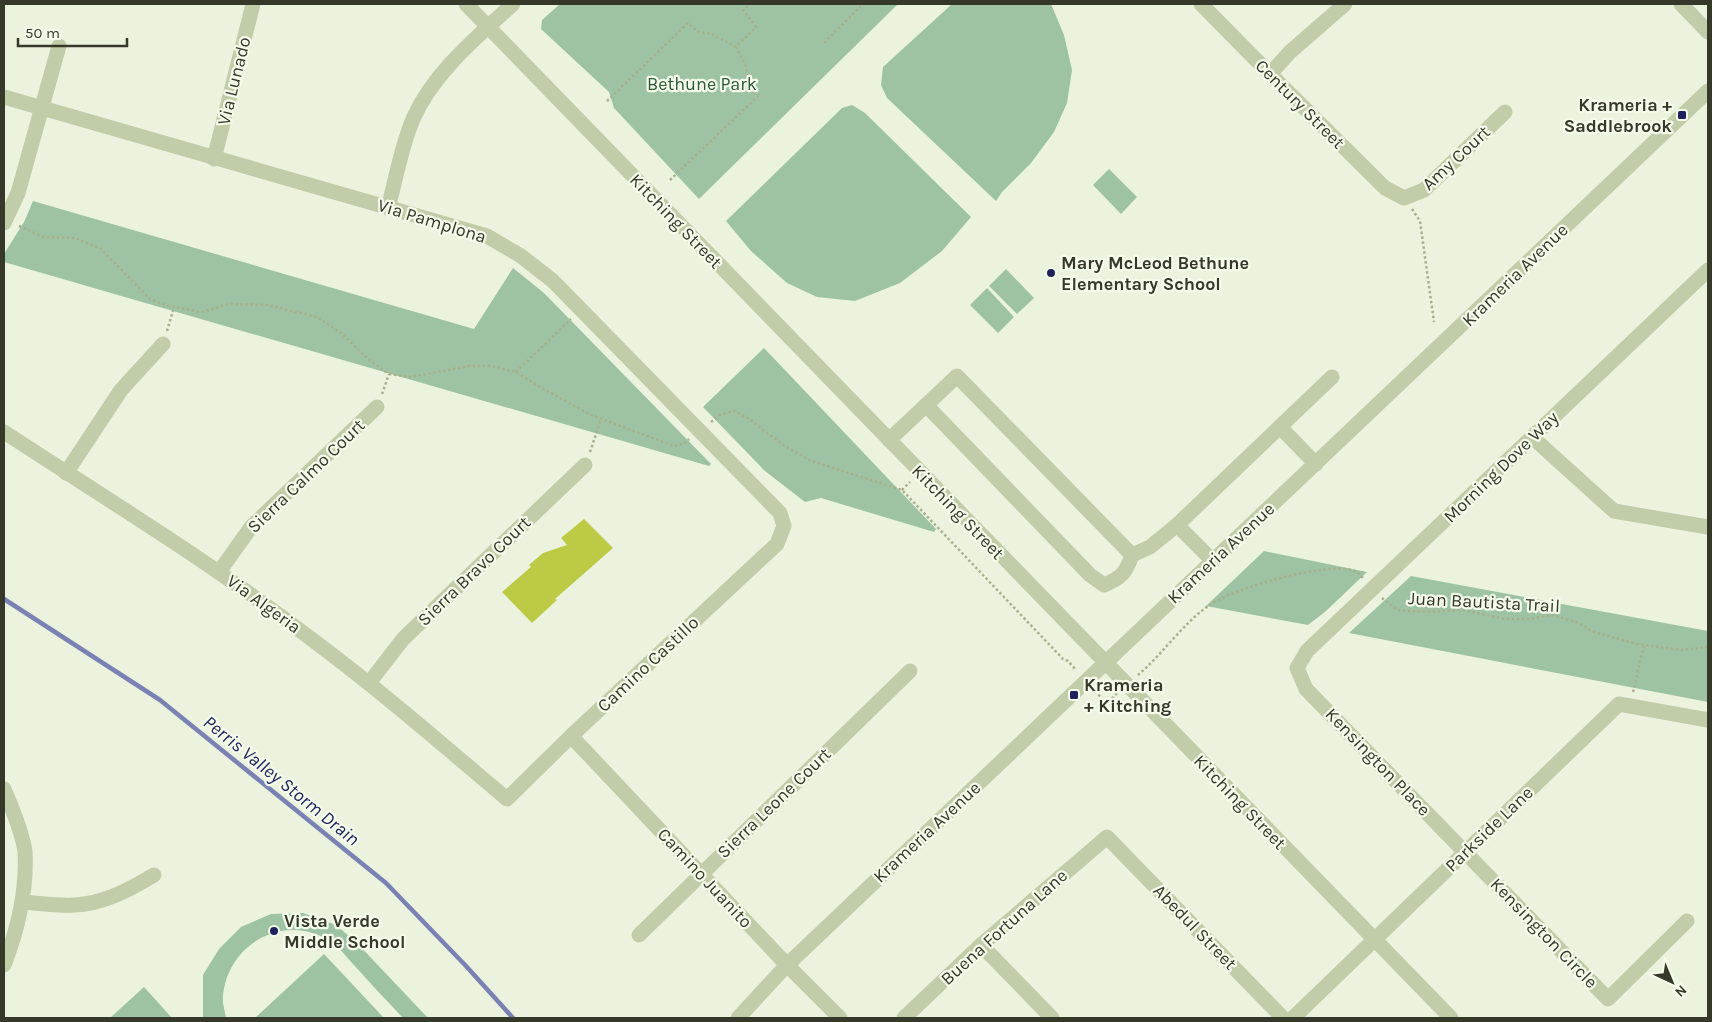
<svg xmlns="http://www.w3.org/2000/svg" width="1712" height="1022" font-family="Karla,sans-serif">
<rect width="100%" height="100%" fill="#ebf3de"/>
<g fill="#9dc3a4">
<polygon points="560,4 898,4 699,199 614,108 609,92 541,29 542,20"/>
<polygon points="952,4 1051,4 1064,35 1072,70 1067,103 1054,132 1031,163 1002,192 996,201 887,98 881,85 883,67"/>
<polygon points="852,105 865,113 971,217 942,251 900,283 855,301 817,297 787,283 751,251 726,221 842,108"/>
<polygon points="1109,169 1137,197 1121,214 1093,185"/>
<polygon points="33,201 474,329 513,268 544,293 711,464 709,466 4,262 4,254 24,222"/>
<polygon points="1006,269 1034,298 1017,314 989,286"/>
<polygon points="987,288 1014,317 998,333 970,305"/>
<polygon points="764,348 936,529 934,532 821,498 805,502 765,471 703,407"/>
<polygon points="1264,551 1367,572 1326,611 1308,625 1206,606"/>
<polygon points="1411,576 1708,631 1708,702 1349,633"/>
<path d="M303 913 336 925 356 942 428 1018H403C387 1001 370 983 354 965 347 958 341 949 333 943 287 911 228 942 223 996 222 1003 225 1011 226 1018H203V975L219 949 241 927 271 914Z"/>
<polygon points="324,954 384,1018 255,1018"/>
<polygon points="144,987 172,1018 110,1018"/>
</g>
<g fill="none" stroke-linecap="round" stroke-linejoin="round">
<polyline stroke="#7b81b2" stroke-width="4.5" points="4,599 160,700 386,883 466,966 513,1018"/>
</g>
<polygon fill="#bdca45" points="584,519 613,548 555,599 557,600 532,623 502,592 531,567 529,565 543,553 567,545 561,538"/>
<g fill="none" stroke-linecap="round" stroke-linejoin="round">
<g stroke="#a7b08d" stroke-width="2.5" stroke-dasharray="2.5 2.5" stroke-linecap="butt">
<polyline points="824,43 863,4"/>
<polyline points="607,101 688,23 698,32 712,34 736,47"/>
<polyline points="670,180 758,96 749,87 746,66 736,47 756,27 743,10 750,4"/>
<polyline points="1412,209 1420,221 1434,322"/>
<polyline points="19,226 44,237 75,238 100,248 150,299 165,305 201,312 230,304 267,305 317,317 341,333 368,359 389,374 411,377 469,366 491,366 516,372 540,387 591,415 674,446 684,444 689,439"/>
<polyline points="167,331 174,307"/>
<polyline points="516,372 571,319"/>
<polyline points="382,394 389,374"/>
<polyline points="711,422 720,415 734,411 750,419 764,431 785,446 809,460 902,490 1063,659 1068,661 1076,670"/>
<polyline points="590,452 601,419"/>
<polyline points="902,490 910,482"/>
<polyline points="1382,598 1397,610 1425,612 1461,610 1506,619 1529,619 1550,615 1556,616 1577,622 1594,632 1637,644 1681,650 1708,647"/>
<path d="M1138 675C1163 654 1186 619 1213 603 1236 588 1333 559 1357 572 1359 574 1361 576 1363 578"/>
<polyline points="1095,691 1107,704 1117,693"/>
<polyline points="1633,692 1644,645"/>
</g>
<g stroke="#c1cca9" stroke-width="15">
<polyline points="466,4 1451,1018"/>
<polyline points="1201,4 1270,74 1385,188 1404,198 1424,190 1505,112"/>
<polyline points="1681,4 1708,32"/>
<polyline points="1270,74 1290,52 1345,4"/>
<path d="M4 97 487 236 521 256 553 281 780 513 784 526 777 544 571 736 507 799C443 745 381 691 314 641 215 565 108 500 4 432"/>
<polyline points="214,159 253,4"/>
<path d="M388 208C396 179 401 147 413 119 433 73 477 37 513 4"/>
<polyline points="4,223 18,193 59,46"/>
<path d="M926 405 1090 575 1104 585C1121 578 1126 573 1132 555"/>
<polyline points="1280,427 1316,464"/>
<polyline points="1532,437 1614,511 1708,527"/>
<polyline points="889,440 957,376 1132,555"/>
<polyline points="66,473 121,390 163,344"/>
<polyline points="1177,525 1213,561"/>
<polyline points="1132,555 1150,547 1177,525 1332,377"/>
<polyline points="219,572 251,527 377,407"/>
<polyline points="369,683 403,639 585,465"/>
<polyline points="571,736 787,965 840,1018"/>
<path d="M4 789C11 806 23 833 25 852 27 890 18 929 4 965"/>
<path d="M22 902C39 903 57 906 74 905 103 904 129 890 154 875"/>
<polyline points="1687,921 1608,999 1306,689 1297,668 1307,651 1708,270"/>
<polyline points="639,935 910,671"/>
<polyline points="981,945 1052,1018"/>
<polyline points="738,1018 787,965 1708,91"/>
<polyline points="904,1018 981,945 1107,837 1283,1018"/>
<polyline points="1293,1018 1619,704 1708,720"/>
</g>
</g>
<g fill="#1d225c" stroke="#f4fbeb" stroke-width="2">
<rect x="1677" y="110" width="10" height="10" rx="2.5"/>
<circle cx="1051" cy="273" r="5"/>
<rect x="1069" y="690" width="10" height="10" rx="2.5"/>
<circle cx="274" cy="931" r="5"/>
</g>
<g text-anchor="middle" stroke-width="4.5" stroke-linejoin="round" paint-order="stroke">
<g font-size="18" fill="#363929" stroke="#f4fbeb">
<text transform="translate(234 81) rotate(-76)" y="6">Via Lunado</text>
<text transform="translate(1300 104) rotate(45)" y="6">Century Street</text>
<text transform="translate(1456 158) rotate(-43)" y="6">Amy Court</text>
<text transform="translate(432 221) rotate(17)" y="6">Via Pamplona</text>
<text transform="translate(676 221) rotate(46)" y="6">Kitching Street</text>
<text transform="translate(1515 275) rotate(-44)" y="6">Krameria Avenue</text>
<text transform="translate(1501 467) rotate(-44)" y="6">Morning Dove Way</text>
<text transform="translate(306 476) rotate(-44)" y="6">Sierra Calmo Court</text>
<text transform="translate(958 512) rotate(46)" y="6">Kitching Street</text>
<text transform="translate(1221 553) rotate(-43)" y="6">Krameria Avenue</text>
<text transform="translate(474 571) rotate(-44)" y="6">Sierra Bravo Court</text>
<text transform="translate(1484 602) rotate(3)" y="6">Juan Bautista Trail</text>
<text transform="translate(264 604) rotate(36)" y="6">Via Algeria</text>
<text transform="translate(648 664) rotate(-43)" y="6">Camino Castillo</text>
<text transform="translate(1378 762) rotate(46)" y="6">Kensington Place</text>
<text transform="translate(1240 802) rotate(46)" y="6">Kitching Street</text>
<text transform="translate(774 803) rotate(-44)" y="6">Sierra Leone Court</text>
<text transform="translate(1489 829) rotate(-44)" y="6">Parkside Lane</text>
<text transform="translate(927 832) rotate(-43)" y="6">Krameria Avenue</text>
<text transform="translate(705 878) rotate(47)" y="6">Camino Juanito</text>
<text transform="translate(1004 927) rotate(-42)" y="6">Buena Fortuna Lane</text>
<text transform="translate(1195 927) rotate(46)" y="6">Abedul Street</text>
<text transform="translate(1544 933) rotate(46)" y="6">Kensington Circle</text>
</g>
<g font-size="18" fill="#2c5836" stroke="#f4fbeb">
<text x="702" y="90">Bethune Park</text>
</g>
<g font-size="18" font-weight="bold" fill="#363929" stroke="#f4fbeb" text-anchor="start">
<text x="1672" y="111" text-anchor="end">Krameria +<tspan x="1672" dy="21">Saddlebrook</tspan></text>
<text x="1061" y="269">Mary McLeod Bethune<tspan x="1061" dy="21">Elementary School</tspan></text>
<text x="1084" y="691">Krameria<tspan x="1084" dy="21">+ Kitching</tspan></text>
<text x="284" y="927">Vista Verde<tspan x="284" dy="21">Middle School</tspan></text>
</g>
<g font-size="19" font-style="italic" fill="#1d225c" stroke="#f4fbeb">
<text transform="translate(282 780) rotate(39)" y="7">Perris Valley Storm Drain</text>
</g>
</g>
<rect width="1712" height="1022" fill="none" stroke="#363929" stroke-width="10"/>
<g transform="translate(1672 982) rotate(136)" stroke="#f4fbeb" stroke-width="4" paint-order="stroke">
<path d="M0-4L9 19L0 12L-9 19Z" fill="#363929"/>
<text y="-8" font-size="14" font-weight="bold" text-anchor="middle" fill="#363929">N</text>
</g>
<path d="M18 38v8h109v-8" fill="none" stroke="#363929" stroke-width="2.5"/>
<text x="25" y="38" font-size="15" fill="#363929" stroke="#f4fbeb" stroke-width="4" paint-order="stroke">50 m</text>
</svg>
